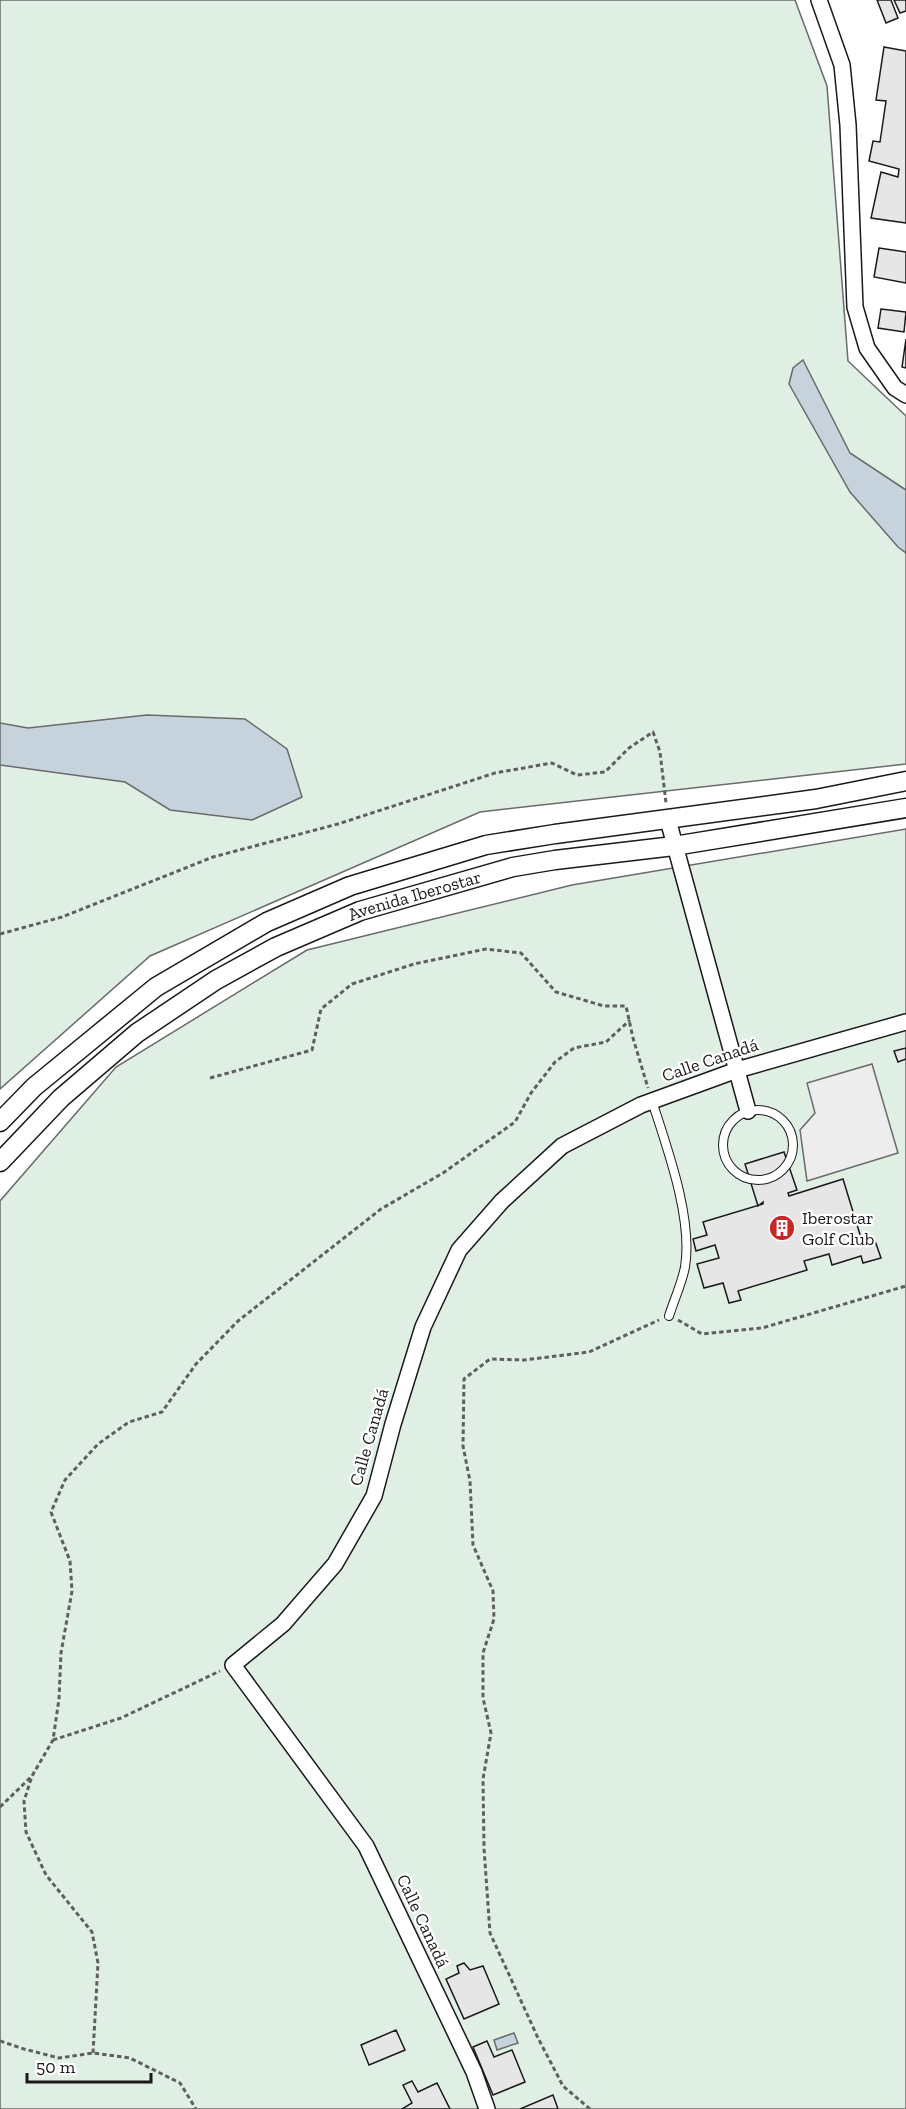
<svg xmlns="http://www.w3.org/2000/svg" width="906" height="2109" font-family="'Zilla Slab',serif">
<rect width="100%" height="100%" fill="#fff"/>
<g fill="#e0efe3" stroke="#6a6a6a" stroke-width="1.5">
<polygon points="0,0 795,0 827,86 848,361 906,416 906,764 480,812 150,956 0,1089"/>
<polygon points="906,829 906,2109 0,2109 0,1201 116,1067 307,950 572,885"/>
</g>
<polygon fill="#ededed" stroke="#6a6a6a" stroke-width="1.5" points="872,1064 898,1153 807,1181 800,1130 815,1113 807,1083"/>
<g fill="#c6d2dc" stroke="#6a6a6a" stroke-width="1.5">
<polygon points="803,360 850,453 906,490 906,553 898,547 850,492 789,384 793,368"/>
<polygon points="147,715 245,719 287,749 302,797 252,820 170,810 125,782 0,765 0,723 28,728"/>
<polygon points="514,2033 518,2043 497,2050 494,2040"/>
</g>
<g fill="#e6e6e6" stroke="#1a1a1a" stroke-width="1.5">
<polygon points="877,0 891,0 898,18 886,23"/>
<polygon points="894,0 906,0 906,11 900,13"/>
<polygon points="884,47 906,51 906,223 871,218 881,172 898,177 899,169 869,161 873,141 880,142 886,101 876,100"/>
<polygon points="879,248 906,252 906,283 874,277"/>
<polygon points="881,309 906,312 904,332 878,328"/>
<polygon points="906,339 906,368 902,367"/>
<polygon points="906,1048 906,1059 898,1062 894,1051"/>
<polygon points="784,1152 797,1190 788,1193 789,1196 843,1179 862,1241 874,1238 881,1258 863,1263 861,1256 832,1265 829,1254 804,1261 807,1270 738,1291 741,1300 729,1303 723,1283 704,1288 697,1264 719,1258 715,1245 696,1251 693,1239 707,1235 703,1222 763,1204 763,1202 758,1206 745,1164"/>
<polygon points="464,1963 470,1970 483,1966 499,2004 464,2019 446,1979 459,1973 457,1966"/>
<polygon points="396,2030 405,2050 369,2065 361,2045"/>
<polygon points="487,2041 494,2057 512,2050 525,2082 493,2095 473,2047"/>
<polygon points="412,2081 418,2092 437,2083 450,2109 402,2109 412,2103 403,2085"/>
<polygon points="553,2095 558,2109 520,2109"/>
</g>
<g fill="none" stroke-linecap="round" stroke-linejoin="round">
<g stroke="#1a1a1a" stroke-width="10">
<g id="service">
<path d="M652 1101C667 1148 693 1218 685 1267 682 1283 674 1300 669 1316"/>
<circle cx="758" cy="1145" r="35"/>
</g>
</g>
<g stroke="#1a1a1a" stroke-width="18">
<g id="minor">
<polyline points="819,0 842,65 848,125 855,307 867,348 895,388 906,395"/>
<polyline points="668,820 748,1111"/>
<polyline points="487,2109 474,2072 366,1846 233,1665 283,1624 335,1564 374,1496 393,1424 423,1327 459,1250 502,1201 562,1146 641,1105 737,1070 906,1022"/>
</g>
</g>
<g stroke="#1a1a1a" stroke-width="21">
<g id="tertiary">
<polyline points="0,1122 34,1087 156,987 267,922 350,886 486,845 555,834 816,799 906,781"/>
<path id="s1" d="M0 1162 61 1098 137 1033 216 980 276 947 360 911 513 867 555 860 674 846 906 808"/>
</g>
</g>
<g stroke="#5f5f5f" stroke-width="3" stroke-dasharray="4.5 3" stroke-linecap="butt">
<polyline points="0,934 62,917 213,857 338,824 495,773 552,763 577,775 605,772 629,748 653,732 660,752 666,803"/>
<polyline points="210,1078 312,1050 321,1009 352,984 414,964 486,949 521,953 556,992 604,1006 626,1006 633,1038 648,1088"/>
<polyline points="678,1320 702,1334 762,1328 906,1286"/>
<polyline points="53,1740 121,1718 220,1671"/>
<polyline points="0,1807 31,1777"/>
<polyline points="0,2041 24,2049 59,2058 93,2053 130,2058 180,2083 196,2109"/>
<polyline points="93,2053 98,1963 92,1932 46,1875 26,1832 24,1801 32,1776 53,1740 59,1699 61,1653 72,1591 70,1561 51,1512 65,1480 98,1444 129,1422 162,1412 196,1364 238,1321 381,1209 443,1173 515,1122 531,1093 555,1062 574,1048 606,1042 630,1020"/>
<polyline points="590,2109 563,2086 538,2038 490,1933 484,1848 483,1779 491,1733 483,1698 483,1653 494,1619 493,1591 473,1545 470,1481 463,1446 464,1379 490,1359 524,1360 589,1352 659,1320"/>
</g>
<use href="#service" stroke="#fff" stroke-width="8"/>
<use href="#minor" stroke="#fff" stroke-width="15"/>
<use href="#tertiary" stroke="#fff" stroke-width="18"/>
</g>
<defs>
<g id="building-disc" transform="scale(1.35)"><circle r="9.5" fill="#c62828" stroke="#fff"/><path d="M-4-6H4V6H1V3H-1V6H-4ZM-2.5-4.3h1.7v1.8h-1.7ZM.8-4.3h1.7v1.8H.8ZM-2.5-1h1.7V.8h-1.7ZM.8-1h1.7V.8H.8Z" fill="#fff"/></g>
</defs>
<g fill-rule="evenodd">
<use href="#building-disc" x="782" y="1228"/>
</g>
<g text-anchor="middle" stroke-width="4.5" stroke-linejoin="round" paint-order="stroke">
<g font-size="18" fill="#1a1a1a" stroke="#fff">
<text dy="6" stroke="none"><textPath href="#s1" startOffset="500">Avenida Iberostar</textPath></text>
<text transform="translate(710 1060) rotate(-19)" y="6">Calle Canadá</text>
<text transform="translate(369 1437) rotate(-74)" y="6">Calle Canadá</text>
<text transform="translate(423 1921) rotate(65)" y="6">Calle Canadá</text>
</g>
<g font-size="18" fill="#1a1a1a" stroke="#fff" text-anchor="start">
<text x="802" y="1224">Iberostar<tspan x="802" dy="21">Golf Club</tspan></text>
</g>
</g>
<path d="M27 2073v9h124v-9" fill="none" stroke="#1a1a1a" stroke-width="3"/>
<text x="36" y="2073" font-size="18" fill="#1a1a1a" stroke="#ffffff" stroke-width="4.5" paint-order="stroke">50 m</text>
</svg>
